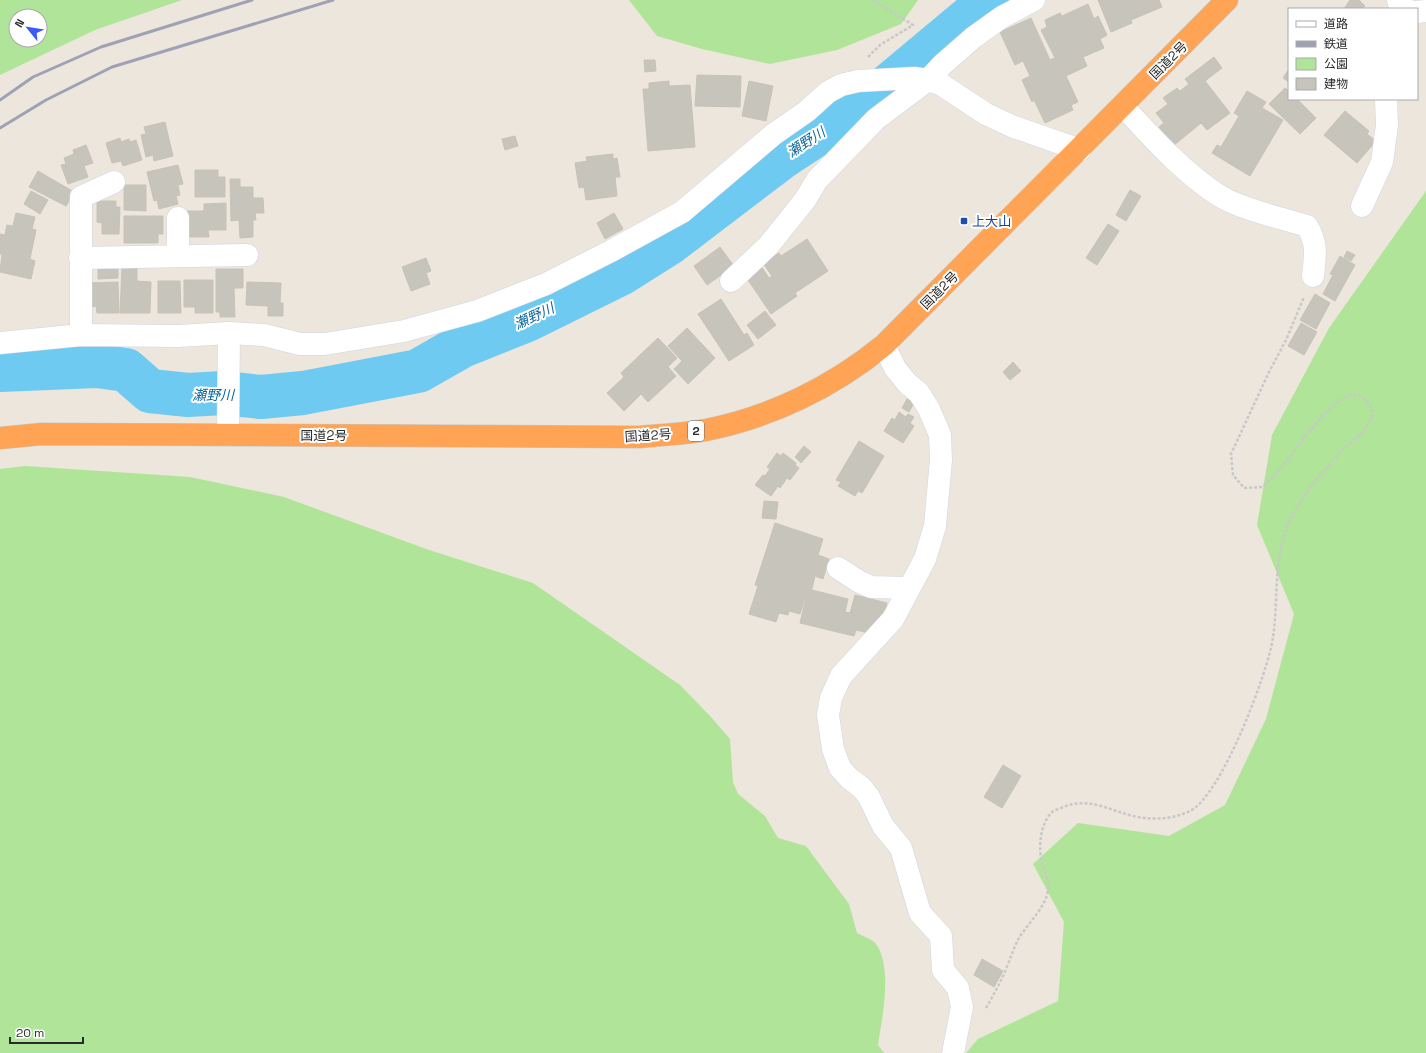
<svg xmlns="http://www.w3.org/2000/svg" width="1426" height="1053" font-family="'Space Grotesk','Noto Sans JP',sans-serif">
<rect width="100%" height="100%" fill="#ece6dc"/>
<g fill="#b0e498" fill-rule="evenodd">
<path d="M0 0H182L95 30 0 75ZM16 16H40V40H16Z"/>
<polygon points="629,0 918,0 901,24 837,50 770,64 702,49 657,36"/>
<polygon points="1426,191 1426,1053 966,1053 978,1039 1058,1001 1064,922 1033,864 1078,823 1169,836 1225,805 1266,719 1294,614 1257,525 1272,435 1329,328"/>
<path d="M25 466 190 477 284 497 429 550 533 583 680 685 711 717 730 739 733 782 738 794 765 816 778 838 806 846 849 904 857 933C862 936 872 939 876 944 893 968 882 1017 878 1045L884 1053H0V469Z"/>
</g>
<g fill="none" stroke-linecap="round" stroke-linejoin="round">
<polyline stroke="#6ecaf0" stroke-width="44" points="0,370 97,366 126,370 150,391 188,395 223,393 261,397 303,393 418,371 462,346 527,320 622,273 668,244 781,158 881,92 991,0"/>
</g>
<g fill="#c7c4bb" stroke="#c8c2b6">
<polygon points="1098,0 1159,0 1162,7 1131,20 1132,23 1111,32"/>
<polygon points="1350,0 1359,0 1365,6 1362,9 1344,9"/>
<polygon points="1088,4 1094,19 1098,16 1107,35 1100,39 1104,48 1083,57 1087,66 1066,76 1078,102 1071,105 1073,110 1045,123 1034,100 1032,102 1022,80 1030,76 1023,61 1015,65 1000,32 1031,18 1050,60 1055,58 1041,30 1047,27 1045,20 1060,13 1062,16"/>
<polygon points="1214,57 1222,68 1205,81 1230,113 1207,130 1201,123 1173,146 1159,127 1164,123 1156,113 1168,104 1163,98 1177,88 1180,91 1189,84 1185,79"/>
<polygon points="644,60 655,60 656,71 645,72"/>
<polygon points="1289,69 1289,82 1283,78"/>
<polygon points="697,75 741,76 740,107 695,106"/>
<polygon points="669,81 669,86 690,85 695,147 648,151 643,89 649,89 649,83"/>
<polygon points="749,81 773,86 766,121 742,116"/>
<polygon points="1285,88 1289,91 1289,99 1297,99 1316,118 1300,134 1269,104"/>
<polygon points="1247,91 1266,102 1262,108 1283,120 1250,176 1212,153 1217,145 1221,147 1239,116 1234,113"/>
<polygon points="1345,111 1369,131 1367,134 1376,141 1357,163 1324,135"/>
<polygon points="165,122 173,156 154,161 153,155 146,157 141,135 146,134 144,127"/>
<polygon points="515,136 518,146 505,150 502,139"/>
<polygon points="120,138 121,142 129,139 130,142 136,140 142,160 123,166 121,161 112,163 106,143"/>
<polygon points="86,145 93,163 84,166 88,177 68,184 61,165 66,164 64,158 74,154 73,150"/>
<polygon points="613,154 613,159 617,158 620,177 615,177 617,196 586,200 584,187 579,188 575,163 587,161 586,157"/>
<polygon points="178,165 183,184 178,185 180,195 176,196 178,204 159,209 157,200 154,201 147,172"/>
<polygon points="195,170 218,170 218,177 225,177 225,197 195,197"/>
<polygon points="38,171 74,192 66,206 29,187"/>
<polygon points="230,179 240,179 240,187 253,187 253,198 263,198 264,213 255,213 256,220 253,220 253,237 240,238 239,220 231,221"/>
<polygon points="124,185 146,185 146,211 124,210"/>
<polygon points="1130,190 1141,196 1126,221 1116,215"/>
<polygon points="31,191 48,200 40,214 24,204"/>
<polygon points="97,201 116,201 116,207 120,207 119,234 102,234 102,223 97,222"/>
<polygon points="226,203 226,230 208,230 209,237 187,237 187,211 204,211 204,204"/>
<polygon points="16,213 35,217 32,229 36,230 30,259 35,261 31,279 0,272 2,254 0,254 0,234 5,235 7,225 13,226"/>
<polygon points="614,213 623,229 605,239 597,223"/>
<polygon points="124,216 163,216 163,234 158,234 158,243 124,243"/>
<polygon points="1108,224 1119,231 1097,265 1086,258"/>
<polygon points="807,239 828,271 795,293 797,296 771,314 746,277 761,266 769,278 772,276 763,263 779,253 781,256"/>
<polygon points="720,247 734,266 707,285 694,266"/>
<polygon points="1347,251 1355,255 1351,261 1344,257"/>
<polygon points="1340,256 1355,265 1335,301 1323,294 1333,275 1330,274"/>
<polygon points="426,258 431,271 426,273 430,284 411,291 402,267"/>
<polygon points="122,266 137,266 137,281 151,282 150,313 120,313"/>
<polygon points="98,269 118,269 118,278 98,279"/>
<polygon points="216,269 243,269 243,288 234,288 235,317 220,317 220,312 216,312"/>
<polygon points="184,280 213,280 213,313 195,313 195,307 184,307"/>
<polygon points="158,281 180,281 181,313 158,313"/>
<polygon points="118,282 119,313 97,313 96,306 90,307 89,283"/>
<polygon points="247,282 281,283 280,303 283,303 283,316 268,316 268,306 246,305"/>
<polygon points="1315,294 1330,303 1316,329 1300,320"/>
<polygon points="721,299 744,335 747,333 754,345 729,361 698,314"/>
<polygon points="765,311 776,325 758,339 747,325"/>
<polygon points="1301,323 1317,332 1304,355 1288,346"/>
<polygon points="687,328 715,358 688,384 674,369 682,361 668,346"/>
<polygon points="658,338 677,358 668,367 676,376 648,402 641,394 624,411 607,393 624,377 621,373"/>
<polygon points="1013,362 1021,371 1010,380 1003,372"/>
<polygon points="907,399 914,403 909,412 902,408"/>
<polygon points="899,412 906,417 908,414 914,417 910,423 914,426 903,443 884,431 892,418 895,420"/>
<polygon points="859,441 884,456 862,493 858,491 855,496 838,486 841,482 836,480"/>
<polygon points="804,446 811,452 801,463 795,457"/>
<polygon points="777,453 781,456 783,453 796,463 795,465 799,468 790,480 787,478 780,488 778,486 771,496 755,485 763,475 765,476 770,469 767,467"/>
<polygon points="764,501 778,502 776,519 762,518"/>
<polygon points="775,523 823,539 818,555 829,559 823,579 815,576 812,589 808,588 800,614 789,611 788,615 779,613 776,622 749,614 758,586 755,585"/>
<polygon points="808,589 848,599 845,612 850,613 855,595 887,603 882,624 873,634 856,630 854,636 800,623"/>
<polygon points="1003,765 1021,776 1002,808 984,797"/>
<polygon points="982,959 1003,971 994,987 974,975"/>
</g>
<g fill="none" stroke-linecap="round" stroke-linejoin="round">
<g stroke="#d1d4e3" stroke-width="23">
<g id="minor">
<polyline points="1398,0 1399,4 1406,9"/>
<polyline points="1417,12 1426,11"/>
<path d="M1123 106C1150 136 1193 183 1229 201 1253 212 1281 218 1307 226 1318 244 1315 256 1313 276"/>
<polyline points="1362,206 1382,162 1387,125 1386,99"/>
<polyline points="178,218 178,256"/>
<polyline points="80,258 247,255"/>
<polyline points="731,281 768,246 805,200 817,180 876,119 928,80 942,65 974,37 1002,17 1034,0"/>
<polyline points="81,335 81,197 114,182"/>
<polyline points="0,343 81,335 178,336 229,333 264,335 300,344 325,344 404,331 477,311 546,284 611,251 682,212 774,134 807,111 828,92 841,85 858,81 914,78 928,80 942,85 986,114 1014,127 1080,150"/>
<polyline points="884,345 895,368 907,383 919,393 929,409 940,435 941,460 935,526 925,559 893,619 841,676 831,698 828,715 833,749 840,768 849,778 862,788 869,797 883,826 901,848 920,913 941,936 943,970 958,988 962,1007 953,1053"/>
<polyline points="228,435 229,333"/>
<polyline points="838,568 858,581 871,587 909,588"/>
</g>
</g>
<g stroke="#c8c8c8" stroke-width="23">
<path id="highway" d="M0 438 42 434 639 437C661 435 684 434 706 430 771 417 833 387 884 345L1227 0"/>
</g>
<g stroke="#c8c8c8" stroke-width="2.5" stroke-dasharray="3 2" stroke-linecap="butt">
<polyline points="868,57 880,45 913,25 873,0"/>
<path d="M986 1008C994 994 1002 980 1008 964 1012 955 1014 947 1019 938 1028 923 1046 907 1048 890 1050 882 1045 874 1043 866 1038 850 1039 825 1052 812 1055 810 1059 809 1063 807 1091 796 1111 812 1138 817 1156 820 1173 819 1190 811 1221 796 1268 673 1273 637 1278 604 1274 569 1284 536 1293 506 1317 478 1338 455 1350 441 1369 432 1373 412 1370 404 1363 394 1353 395 1330 397 1297 449 1282 467 1276 474 1269 480 1263 487L1244 488 1233 475 1231 454 1269 372 1286 340 1304 297"/>
</g>
<use href="#minor" stroke="#fff" stroke-width="22"/>
<use href="#highway" stroke="#ffa354" stroke-width="22"/>
<g stroke="#9fa1b5" stroke-width="3">
<polyline points="0,100 33,77 101,47 252,0"/>
<polyline points="0,128 46,100 112,67 333,0"/>
</g>
</g>
<rect fill="#1a4fb4" stroke="#fff" stroke-width="1.5" x="960" y="217" width="8" height="8" rx="2"/>
<g text-anchor="middle" stroke-width="4" stroke-linejoin="round" paint-order="stroke">
<rect fill="#fff" stroke="#6a6a6a" stroke-width="1" x="688" y="421" width="16" height="20" rx="3"/>
<g font-size="12" font-weight="bold" fill="#2a2a2a">
<text x="696" y="435">2</text>
</g>
<g font-size="13" fill="#2a2a2a" stroke="#fff">
<text transform="translate(1168 60) rotate(-45)" y="5">国道2号</text>
<text transform="translate(939 290) rotate(-45)" y="5">国道2号</text>
<text x="324" y="440">国道2号</text>
<text transform="translate(648 435) rotate(-4)" y="5">国道2号</text>
</g>
<g font-size="13" fill="#164399" stroke="#fff" text-anchor="start">
<text x="972" y="226">上大山</text>
</g>
<g font-size="14" font-style="italic" fill="#0c679d" stroke="#fff">
<text transform="translate(806 142) rotate(-33)" y="5">瀬野川</text>
<text transform="translate(534 316) rotate(-25)" y="5">瀬野川</text>
<text x="213" y="400">瀬野川</text>
</g>
</g>
<rect x="1288" y="8" width="130" height="92" fill="#ffffff" stroke="#aaaaaa"/>
<rect x="1296" y="21" width="20" height="6" fill="#ffffff" stroke="#aaaaaa"/>
<text x="1324" y="28" font-size="12" fill="#2a2a2a">道路</text>
<rect x="1296" y="41" width="20" height="6" fill="#9fa1b5" stroke="#aaaaaa"/>
<text x="1324" y="48" font-size="12" fill="#2a2a2a">鉄道</text>
<rect x="1296" y="58" width="20" height="12" fill="#b0e498" stroke="#aaaaaa"/>
<text x="1324" y="68" font-size="12" fill="#2a2a2a">公園</text>
<rect x="1296" y="78" width="20" height="12" fill="#c7c4bb" stroke="#aaaaaa"/>
<text x="1324" y="88" font-size="12" fill="#2a2a2a">建物</text>
<g transform="translate(28 28) rotate(300)"><circle r="19" fill="#ffffff" stroke="#aaaaaa"/>
<path d="M0-3L7 15L0 10L-7 15Z" fill="#3a59fc"/>
<text y="-6" font-size="11" font-weight="bold" text-anchor="middle" fill="#2a2a2a">N</text>
</g>
<path d="M10 1037v6h73v-6" fill="none" stroke="#2a2a2a" stroke-width="2"/>
<text x="16" y="1037" font-size="12" fill="#2a2a2a" stroke="#ffffff" stroke-width="3" paint-order="stroke">20 m</text>
</svg>
